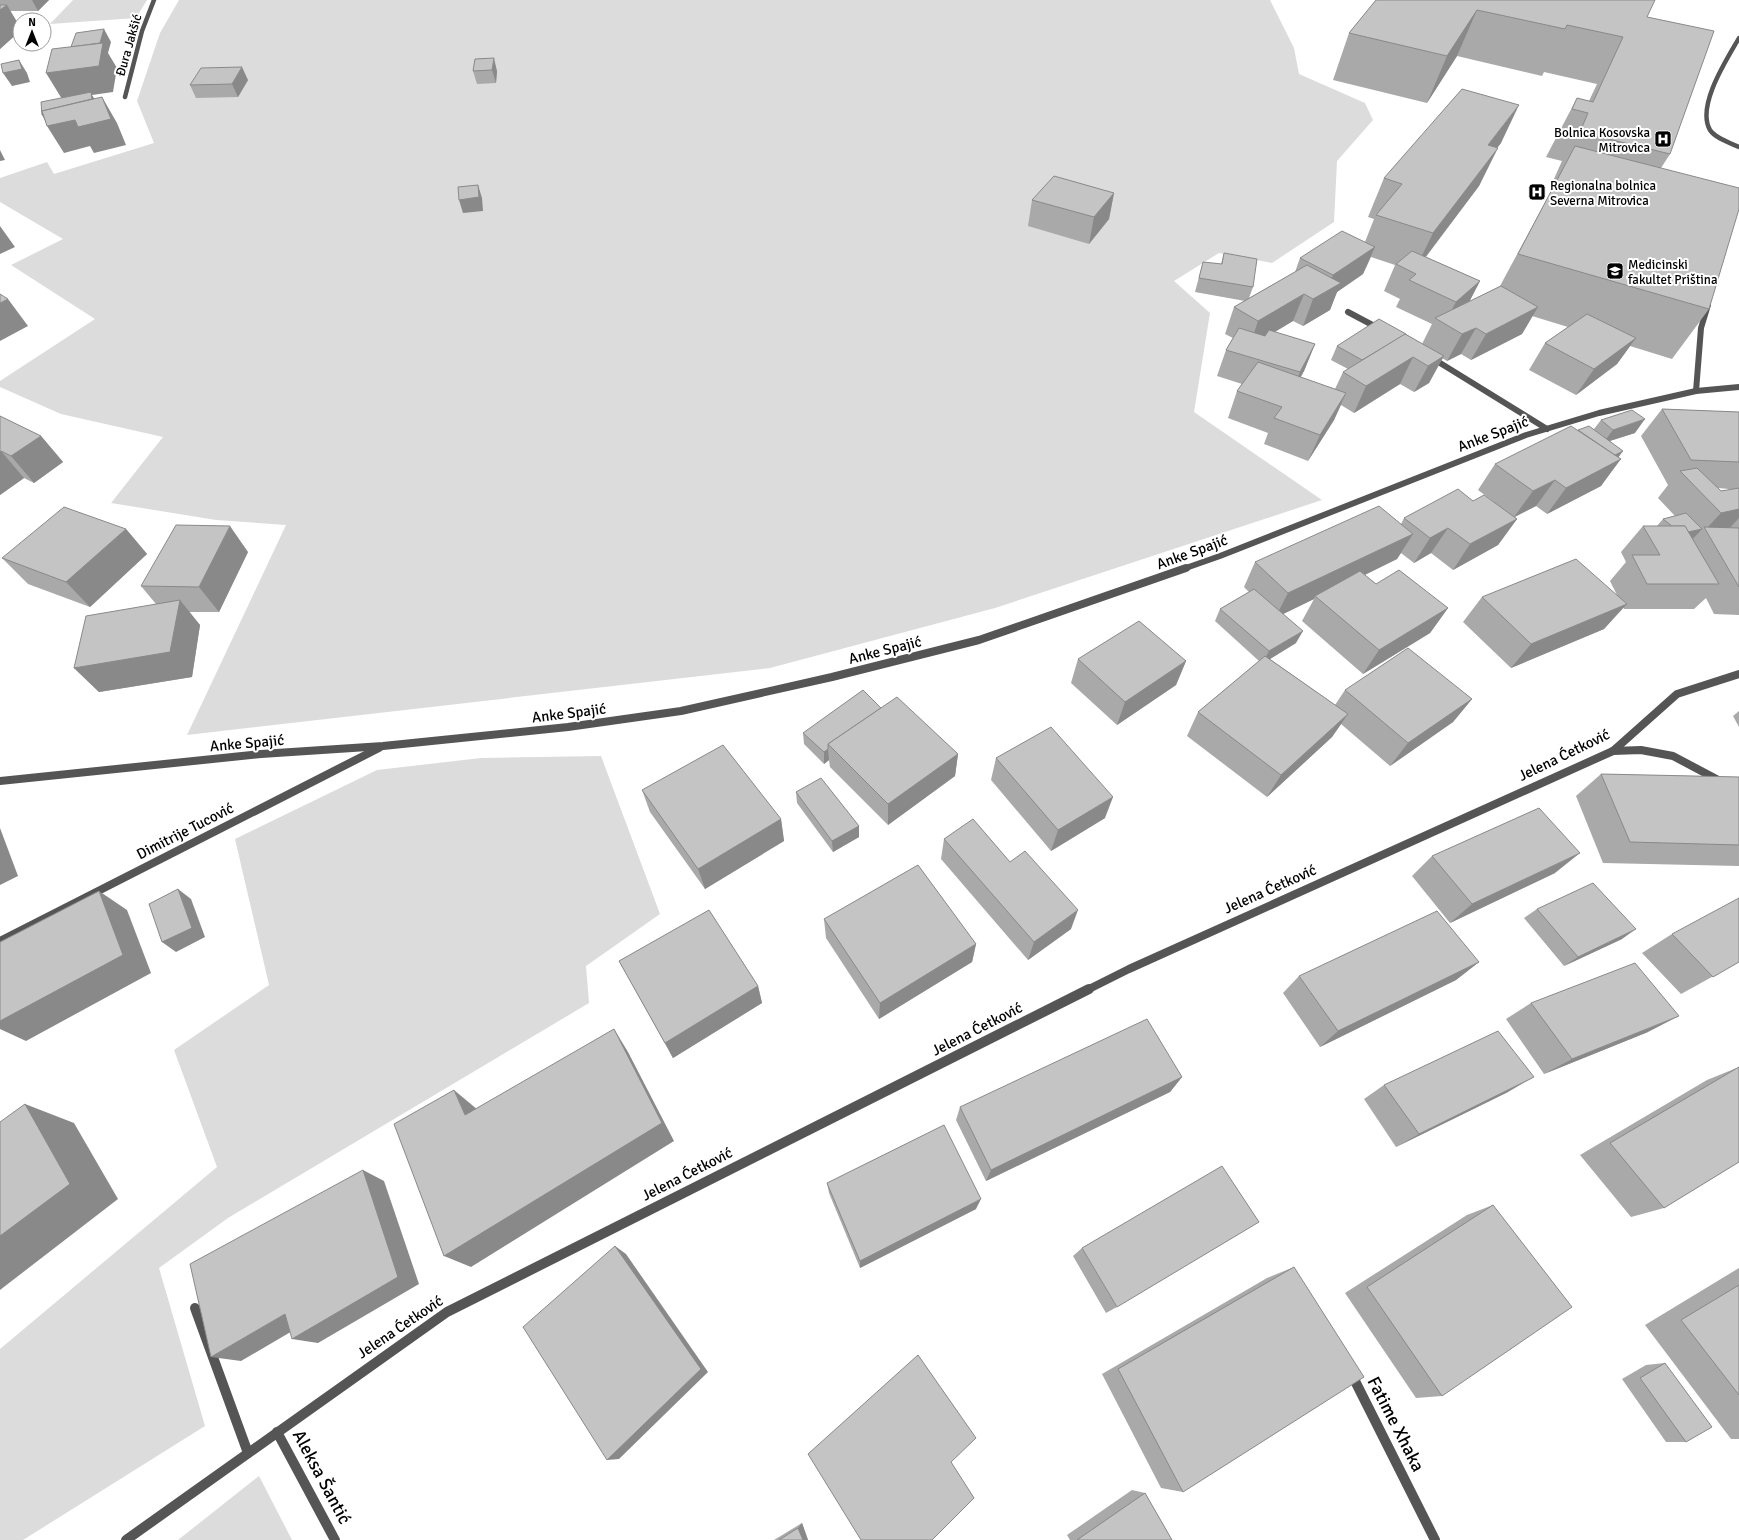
<svg xmlns="http://www.w3.org/2000/svg" width="1739" height="1540" font-family="Signika,sans-serif">
<rect width="100%" height="100%" fill="#fff"/>
<g fill="#dcdcdc">
<polygon points="73,0 147,0 136,18 50,24"/>
<polygon points="179,0 1270,0 1294,48 1299,74 1365,103 1373,120 1337,161 1334,222 1272,263 1219,253 1174,281 1210,313 1194,412 1322,500 995,608 770,668 187,735 286,525 216,520 111,503 163,437 61,414 0,387 0,381 95,319 11,265 63,239 0,202 0,178 47,162 54,174 154,143 137,101 160,33"/>
<polygon points="601,756 660,914 586,966 589,1003 228,1218 159,1268 205,1426 23,1540 0,1540 0,1349 217,1167 174,1050 269,985 235,839 377,770 481,758"/>
<polygon points="259,1476 292,1540 178,1540"/>
</g>
<g fill="none" stroke-linecap="round" stroke-linejoin="round">
<path stroke="#555" stroke-width="4.5" d="M1739 38C1727 59 1696 106 1710 130 1715 138 1730 143 1739 147"/>
<polyline stroke="#555" stroke-width="6" points="1696,391 1701,328 1708,305"/>
<g stroke="#555" stroke-width="10">
<polyline points="195,1308 248,1453"/>
<polyline points="1351,1373 1435,1540"/>
</g>
<polyline stroke="#555" stroke-width="4.5" points="125,97 142,31 154,0"/>
<g stroke="#555" stroke-width="6">
<polyline points="1348,312 1380,329"/>
<polyline points="1432,358 1547,429"/>
<polyline points="1183,569 1220,556 1526,435 1599,413 1696,391 1739,387"/>
</g>
<g stroke="#555" stroke-width="8">
<polyline points="1613,751 1641,750 1673,756 1739,791"/>
<polyline points="0,781 261,754 383,746 568,727 681,711 832,677 979,640 1186,568"/>
<polyline points="0,941 379,748"/>
<polyline points="1087,990 1129,969 1613,751 1677,694 1739,674"/>
</g>
<g stroke="#555" stroke-width="10">
<polyline points="277,1432 335,1540"/>
<polyline points="126,1540 447,1312 1089,989"/>
</g>
</g>
<g fill="#a9a9a9" fill-rule="evenodd">
<polygon points="0,0 49,0 38,11 10,11 20,27 20,31 0,49"/>
<path d="M1376 0 1647 17 1670 154 1661 168 1709 309 1672 359 1630 346 1617 364 1576 395 1529 370 1545 343 1568 327 1532 316 1522 334 1471 360 1461 354 1447 361 1442 358 1429 383 1414 392 1400 384 1354 413 1341 405 1334 420 1308 461 1264 444 1268 433 1228 418 1237 391 1242 384 1217 376 1226 350 1233 338 1225 334 1234 307 1245 301 1195 292 1203 262 1221 264 1224 253 1253 287 1249 298 1295 272 1300 258 1365 242 1374 219 1368 217 1384 178 1501 143 1497 148 1479 186 1426 257 1480 281 1469 302 1500 286 1556 182 1553 181 1562 161 1546 157 1577 98 1589 101 1597 84 1544 72 1542 76 1457 56 1427 103 1333 80 1349 33ZM1371 257 1395 265 1384 291 1400 299 1396 307 1432 324 1422 344 1406 334 1337 346 1331 360 1348 369 1343 372 1335 389 1300 377 1304 371 1315 344 1274 332 1293 321 1303 326 1330 310 1337 292 1363 274Z"/>
<polygon points="475,59 497,71 496,83 477,84 473,71"/>
<polygon points="248,80 238,97 196,98 190,85"/>
<polygon points="1114,193 1109,219 1089,244 1028,226 1032,200"/>
<path d="M1662 409 1739 412V615L1714 614 1706 598 1694 609H1624L1623 607 1604 629 1511 668 1463 622 1482 597 1617 595 1610 581 1626 562 1621 552 1643 526H1657L1663 519 1675 516 1658 498 1668 485 1641 436ZM1718 488 1729 489H1734L1721 491Z"/>
<polygon points="0,416 41,436 63,462 34,483 24,478 0,495"/>
<polygon points="1601,420 1635,433 1610,441 1619,458 1601,486 1547,514 1536,506 1515,517 1517,519 1498,545 1453,570 1431,553 1414,563 1401,553 1397,559 1365,575 1376,584 1448,608 1430,633 1363,674 1302,621 1314,599 1283,614 1296,643 1270,659 1335,705 1345,690 1472,699 1453,722 1390,766 1341,724 1332,737 1267,797 1187,736 1198,712 1259,661 1215,621 1220,609 1249,592 1244,587 1255,562 1401,524 1404,518 1473,501 1494,502 1478,490 1495,464 1578,430 1594,429"/>
<polygon points="126,529 147,554 90,607 28,584 2,558"/>
<polygon points="248,552 219,612 189,612 200,625 192,677 99,692 74,668 156,604 141,586"/>
<polygon points="1078,659 1186,661 1176,685 1117,725 1071,683"/>
<polygon points="881,708 958,754 955,776 888,825 830,767 829,760 824,764 804,744 803,733"/>
<polygon points="1739,711 1739,727 1733,716"/>
<polygon points="996,758 1105,818 1051,851 991,780"/>
<polygon points="1601,774 1739,777 1739,866 1603,863 1576,796"/>
<polygon points="642,790 781,819 784,841 705,889 650,812"/>
<polygon points="796,792 859,826 859,837 833,852 797,803"/>
<polygon points="944,839 1010,862 1071,929 1028,960 941,859"/>
<polygon points="1432,856 1555,873 1450,923 1412,876"/>
<polygon points="1537,909 1622,939 1564,966 1524,918"/>
<polygon points="824,919 976,944 972,962 879,1019 826,938"/>
<polygon points="1672,934 1739,962 1681,994 1642,953"/>
<polygon points="619,961 758,986 762,1003 673,1058"/>
<polygon points="1479,962 1456,980 1320,1047 1283,993 1299,976"/>
<polygon points="1531,1003 1648,1032 1544,1074 1506,1019"/>
<polygon points="1739,1067 1739,1162 1664,1208 1631,1217 1580,1155 1707,1080"/>
<polygon points="1182,1077 1170,1092 986,1181 956,1120 960,1107"/>
<polygon points="1384,1085 1508,1092 1396,1147 1364,1099"/>
<polygon points="827,1183 976,1209 860,1268 829,1193"/>
<polygon points="1493,1205 1442,1396 1416,1398 1345,1293 1467,1215"/>
<polygon points="1082,1248 1117,1307 1106,1313 1073,1256"/>
<polygon points="1294,1267 1183,1492 1161,1488 1102,1374 1267,1278"/>
<polygon points="1739,1268 1739,1439 1731,1439 1645,1325"/>
<polygon points="1665,1363 1686,1442 1666,1442 1622,1379 1646,1365"/>
<polygon points="1132,1490 1145,1493 1172,1540 1070,1540 1067,1535"/>
<polygon points="802,1523 808,1540 774,1540"/>
</g>
<g fill="#898989">
<polygon points="32,0 49,0 38,11"/>
<polygon points="7,5 20,27 20,31 0,49 0,10"/>
<polygon points="1477,10 1457,56 1427,103 1447,56"/>
<polygon points="104,29 111,42 108,53 117,68 113,92 92,95 99,106 102,97 117,123 126,145 94,153 90,146 64,153 47,126 48,126 42,115 62,99 46,73 77,66"/>
<polygon points="494,58 497,71 496,83 492,70"/>
<polygon points="19,60 27,73 30,82 12,86 3,73"/>
<polygon points="242,67 248,80 238,97 232,84"/>
<polygon points="1519,105 1501,143 1469,183 1488,145"/>
<polygon points="1498,148 1479,186 1414,272 1433,233"/>
<polygon points="0,150 5,160 0,161"/>
<polygon points="478,185 482,198 483,211 463,213 459,200"/>
<polygon points="1114,193 1109,219 1089,244 1094,217"/>
<polygon points="0,226 15,247 0,254"/>
<polygon points="1375,247 1363,274 1337,292 1330,310 1303,326 1313,299 1326,292 1333,275"/>
<polygon points="1480,281 1466,308 1444,324 1456,302"/>
<polygon points="1304,294 1293,321 1249,348 1258,321"/>
<polygon points="8,299 28,326 0,341 0,303"/>
<polygon points="1538,307 1522,334 1471,360 1486,334"/>
<polygon points="1476,328 1461,354 1447,361 1462,334"/>
<polygon points="1636,338 1617,364 1576,395 1594,369"/>
<polygon points="1315,344 1304,371 1289,399 1300,372"/>
<polygon points="1444,356 1429,383 1414,392 1428,366"/>
<polygon points="1413,357 1400,384 1354,413 1366,386"/>
<polygon points="1346,393 1334,420 1308,461 1320,435"/>
<polygon points="1645,419 1635,433 1603,443 1613,430"/>
<polygon points="41,436 63,462 34,483 11,456"/>
<polygon points="1,451 24,478 0,495 0,452"/>
<polygon points="1623,451 1615,462 1621,459 1601,486 1547,514 1566,488 1604,459"/>
<polygon points="1555,480 1536,506 1514,517 1533,491"/>
<polygon points="1739,509 1739,518 1725,533 1706,529 1721,513"/>
<polygon points="1517,519 1498,545 1453,570 1470,544"/>
<polygon points="230,526 248,552 219,612 199,587"/>
<polygon points="1448,528 1431,553 1414,563 1430,538"/>
<polygon points="126,529 147,554 90,607 66,582"/>
<polygon points="1702,529 1690,542 1680,534"/>
<polygon points="1413,534 1397,559 1317,598 1315,596 1314,599 1275,618 1288,593"/>
<polygon points="180,600 200,625 192,677 99,692 74,668"/>
<polygon points="1627,604 1604,629 1511,668 1531,644"/>
<polygon points="1448,608 1430,633 1363,674 1379,650"/>
<polygon points="1303,631 1296,643 1262,664 1269,651"/>
<polygon points="1186,661 1176,685 1117,725 1125,702"/>
<polygon points="1472,699 1453,722 1390,766 1408,743"/>
<polygon points="1348,714 1332,737 1267,797 1281,775"/>
<polygon points="828,749 829,760 824,764 824,752"/>
<polygon points="958,754 955,776 888,825 888,804"/>
<polygon points="1113,797 1105,818 1051,851 1058,830"/>
<polygon points="781,819 784,841 705,889 698,869"/>
<polygon points="859,826 859,837 833,852 832,841"/>
<polygon points="0,828 18,876 0,885"/>
<polygon points="1580,853 1555,873 1450,923 1472,904"/>
<polygon points="178,889 191,899 205,937 176,952 162,942"/>
<polygon points="99,891 127,910 151,973 26,1041 0,1029 0,1021"/>
<polygon points="1078,910 1071,929 1028,960 1034,942"/>
<polygon points="1636,929 1622,939 1564,966 1578,957"/>
<polygon points="976,944 972,962 879,1019 880,1003"/>
<polygon points="1479,962 1456,980 1320,1047 1338,1031"/>
<polygon points="758,986 762,1003 673,1058 665,1043"/>
<polygon points="1679,1016 1648,1032 1544,1074 1572,1059"/>
<polygon points="614,1029 628,1052 674,1141 471,1267 444,1256"/>
<polygon points="1182,1077 1170,1092 986,1181 991,1170"/>
<polygon points="1534,1077 1508,1092 1396,1147 1419,1134"/>
<polygon points="454,1090 478,1110 465,1115"/>
<polygon points="25,1104 74,1123 118,1199 0,1290 0,1236"/>
<polygon points="363,1170 384,1181 419,1284 318,1343 292,1339"/>
<polygon points="981,1199 976,1209 860,1268 860,1261"/>
<polygon points="615,1246 626,1254 708,1372 619,1459 607,1460"/>
<polygon points="285,1314 311,1320 241,1361 211,1357"/>
<polygon points="802,1523 808,1540 803,1540 798,1528"/>
</g>
<g fill="#c4c4c4" stroke="#898989">
<polygon points="1376,0 1655,0 1647,17 1714,31 1670,154 1580,132 1588,113 1572,109 1577,98 1593,102 1623,37 1567,25 1565,29 1477,10 1447,56 1349,33"/>
<polygon points="0,5 7,5 0,10"/>
<polygon points="104,29 100,43 71,47 76,33"/>
<polygon points="103,43 99,66 46,73 52,49"/>
<polygon points="494,58 492,70 473,71 475,59"/>
<polygon points="19,60 22,69 3,73 1,64"/>
<polygon points="242,67 232,84 190,85 201,68"/>
<polygon points="1462,89 1519,105 1488,145 1498,148 1433,233 1376,215 1402,184 1384,178"/>
<polygon points="91,92 92,99 42,111 43,115 42,115 41,102"/>
<polygon points="102,97 111,119 78,127 75,120 47,126 42,111"/>
<polygon points="1575,146 1739,188 1739,209 1709,309 1518,254"/>
<polygon points="1054,176 1114,193 1094,217 1032,200"/>
<polygon points="478,185 479,197 459,200 458,187"/>
<polygon points="1342,231 1375,247 1333,275 1300,258"/>
<polygon points="1412,251 1480,281 1456,302 1409,280 1416,274 1396,264"/>
<polygon points="1224,253 1257,259 1253,287 1199,278 1203,262 1222,264"/>
<polygon points="1307,265 1341,283 1313,299 1304,294 1258,321 1234,307"/>
<polygon points="1501,286 1538,307 1486,334 1476,328 1462,334 1435,318"/>
<polygon points="0,294 8,299 0,303"/>
<polygon points="1587,314 1636,338 1594,369 1545,343"/>
<polygon points="1379,319 1406,334 1362,360 1337,346"/>
<polygon points="1239,328 1265,336 1269,330 1315,344 1300,372 1226,350"/>
<polygon points="1405,334 1444,356 1428,366 1413,357 1366,386 1343,372"/>
<polygon points="1258,362 1346,393 1320,435 1274,418 1282,407 1237,391"/>
<polygon points="1662,409 1739,412 1739,462 1691,460"/>
<polygon points="1632,410 1645,419 1613,430 1601,420"/>
<polygon points="0,416 41,436 11,456 1,451 0,452"/>
<polygon points="1571,426 1621,459 1566,488 1555,480 1533,491 1495,464"/>
<polygon points="1589,426 1623,451 1615,455 1578,430"/>
<polygon points="1697,468 1721,491 1739,488 1739,509 1721,513 1680,471"/>
<polygon points="1458,489 1473,501 1484,495 1517,519 1470,544 1448,528 1430,538 1404,518"/>
<polygon points="1379,506 1413,534 1288,593 1255,562"/>
<polygon points="64,507 126,529 66,582 2,558"/>
<polygon points="1686,513 1702,529 1688,532 1685,526 1672,526 1663,519"/>
<polygon points="176,525 230,526 199,587 141,586"/>
<polygon points="1643,526 1685,526 1719,584 1647,584 1632,555 1660,555"/>
<polygon points="1704,527 1739,528 1739,587"/>
<polygon points="1576,559 1627,604 1531,644 1482,597"/>
<polygon points="1399,570 1448,608 1379,650 1315,596 1360,571 1376,584"/>
<polygon points="1254,589 1303,631 1269,651 1220,609"/>
<polygon points="180,600 170,652 74,668 86,616"/>
<polygon points="1139,621 1186,661 1125,702 1078,659"/>
<polygon points="1408,648 1472,699 1408,743 1345,690"/>
<polygon points="1265,656 1348,714 1281,775 1198,712"/>
<polygon points="863,690 881,708 828,744 828,749 824,752 803,733"/>
<polygon points="897,697 958,754 888,804 828,744"/>
<polygon points="1051,727 1113,797 1058,830 996,758"/>
<polygon points="723,745 781,819 698,869 642,790"/>
<polygon points="1601,774 1739,777 1739,845 1630,842"/>
<polygon points="821,778 859,826 832,841 796,792"/>
<polygon points="1539,808 1580,853 1472,904 1432,856"/>
<polygon points="973,819 1010,862 1025,851 1078,910 1034,942 944,839"/>
<polygon points="918,865 976,944 880,1003 824,919"/>
<polygon points="1593,883 1636,929 1578,957 1537,909"/>
<polygon points="178,889 192,928 162,942 149,904"/>
<polygon points="99,891 123,955 0,1021 0,942"/>
<polygon points="1739,898 1739,962 1713,977 1672,934"/>
<polygon points="709,910 758,986 665,1043 619,961"/>
<polygon points="1437,911 1479,962 1338,1031 1299,976"/>
<polygon points="1635,963 1679,1016 1572,1059 1531,1003"/>
<polygon points="1147,1019 1182,1077 991,1170 960,1107"/>
<polygon points="614,1029 662,1123 444,1256 394,1124 454,1090 465,1115"/>
<polygon points="1498,1031 1534,1077 1419,1134 1384,1085"/>
<polygon points="1739,1067 1739,1162 1664,1208 1610,1143"/>
<polygon points="25,1104 70,1184 0,1236 0,1122"/>
<polygon points="944,1125 981,1199 860,1261 827,1183"/>
<polygon points="1222,1166 1259,1222 1117,1307 1082,1248"/>
<polygon points="363,1170 398,1277 292,1339 285,1314 211,1357 190,1264"/>
<polygon points="1493,1205 1572,1307 1442,1396 1367,1287"/>
<polygon points="615,1246 701,1369 607,1460 523,1327"/>
<polygon points="1294,1267 1364,1377 1183,1492 1118,1369"/>
<polygon points="1739,1285 1739,1395 1681,1320"/>
<polygon points="918,1355 976,1438 951,1462 974,1498 932,1540 861,1540 808,1454"/>
<polygon points="1665,1363 1712,1427 1686,1442 1640,1378"/>
<polygon points="1145,1493 1172,1540 1077,1540"/>
<polygon points="798,1528 803,1540 779,1540"/>
</g>
<defs>
<g id="hospital-square" transform="scale(0.9)"><rect x="-9" y="-9" width="18" height="18" rx="4" fill="#000" stroke="#fff"/><path d="M-5-5h3v3.5h4V-5h3V5h-3V1.5h-4V5h-3Z" fill="#fff"/></g>
<g id="university-square" transform="scale(0.9)"><rect x="-9" y="-9" width="18" height="18" rx="4" fill="#000" stroke="#fff"/><path d="M0-5L7-2L0 1L-7-2ZM-4 1L0 2.5L4 1V4Q0 6-4 4Z" fill="#fff"/></g>
</defs>
<g fill-rule="evenodd">
<use href="#hospital-square" x="1663" y="139"/>
<use href="#hospital-square" x="1537" y="192"/>
<use href="#university-square" x="1615" y="271"/>
</g>
<g text-anchor="middle" stroke-width="4" stroke-linejoin="round" paint-order="stroke">
<g font-size="13" fill="#000" stroke="#fff">
<text transform="translate(128 45) rotate(-74)" y="5">Ðura Jakšić</text>
</g>
<g font-size="13" fill="#000" stroke="#fff" text-anchor="start">
<text x="1650" y="137" text-anchor="end">Bolnica Kosovska<tspan x="1650" dy="15">Mitrovica</tspan></text>
<text x="1550" y="190">Regionalna bolnica<tspan x="1550" dy="15">Severna Mitrovica</tspan></text>
<text x="1628" y="269">Medicinski<tspan x="1628" dy="15">fakultet Priština</tspan></text>
</g>
<g font-size="15" fill="#000" stroke="#fff">
<text transform="translate(1493 434) rotate(-21)" y="5">Anke Spajić</text>
<text transform="translate(1192 552) rotate(-20)" y="5">Anke Spajić</text>
<text transform="translate(885 650) rotate(-14)" y="5">Anke Spajić</text>
<text transform="translate(569 713) rotate(-7)" y="5">Anke Spajić</text>
<text transform="translate(247 743) rotate(-5)" y="5">Anke Spajić</text>
<text transform="translate(1564 755) rotate(-26)" y="5">Jelena Ćetković</text>
<text transform="translate(185 831) rotate(-27)" y="5">Dimitrije Tucović</text>
<text transform="translate(1270 889) rotate(-24)" y="5">Jelena Ćetković</text>
<text transform="translate(977 1029) rotate(-27)" y="5">Jelena Ćetković</text>
<text transform="translate(687 1174) rotate(-27)" y="5">Jelena Ćetković</text>
<text transform="translate(400 1327) rotate(-34)" y="5">Jelena Ćetković</text>
</g>
<g font-size="18" fill="#000" stroke="#fff">
<text transform="translate(1396 1424) rotate(63)" y="6">Fatime Xhaka</text>
<text transform="translate(322 1477) rotate(62)" y="6">Aleksa Šantić</text>
</g>
</g>
<g transform="translate(32 32)"><circle r="19" fill="#ffffff" stroke="#999999"/>
<path d="M0-3L7 15L0 10L-7 15Z" fill="#000000"/>
<text y="-6" font-size="11" font-weight="bold" text-anchor="middle" fill="#000000">N</text>
</g>
</svg>
